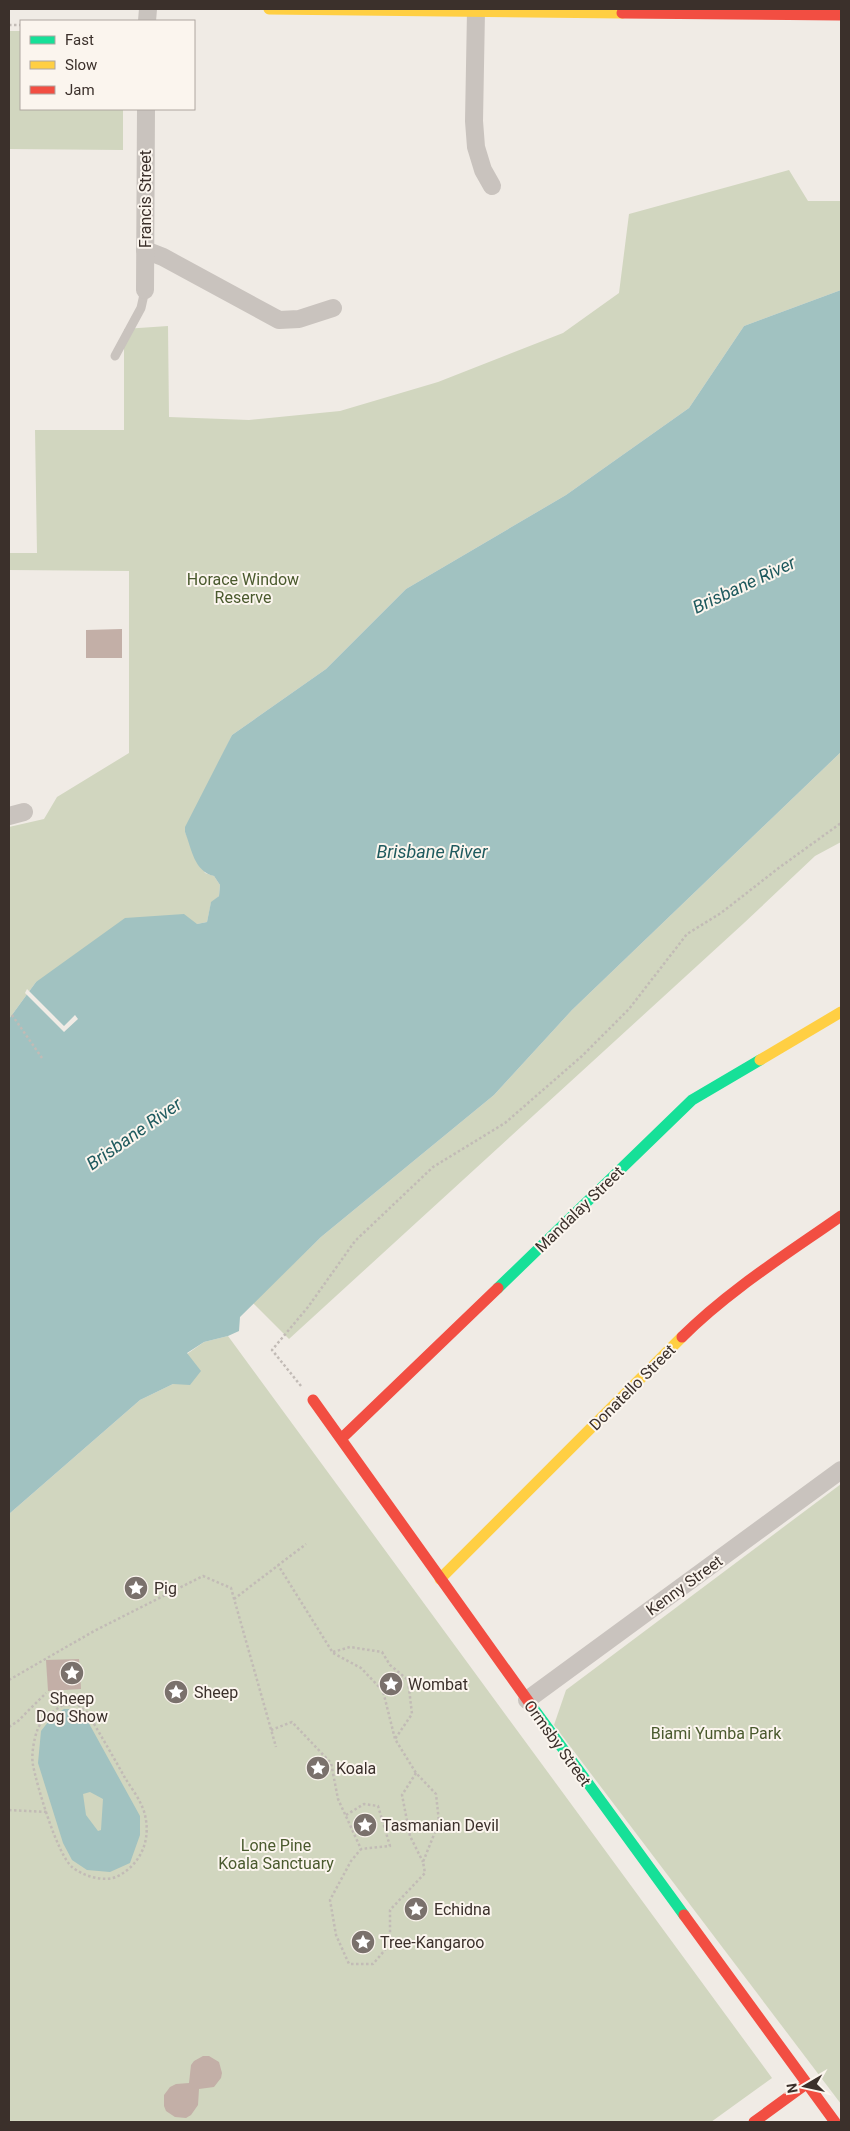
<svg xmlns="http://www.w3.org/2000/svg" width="850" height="2131" font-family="Roboto,sans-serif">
<rect width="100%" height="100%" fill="#f0ebe5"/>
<g fill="#d1d6bf">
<polygon points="9,31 21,31 21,109 123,109 123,150 9,149"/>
<polygon points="789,170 808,201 841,201 841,290 744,326 689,408 566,495 406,589 326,669 232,735 185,832 205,873 214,876 220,885 219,896 211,903 207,922 197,924 36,982 9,1019 9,827 44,819 57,797 129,753 129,571 9,570 9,553 37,553 35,430 124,430 124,329 168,326 169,417 249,420 340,411 438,382 563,333 619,293 629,214"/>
<polygon points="841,752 841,842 815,856 744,923 289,1339 253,1303 321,1237 494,1095 572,1010"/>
<polygon points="228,1336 772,2078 711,2122 9,2122 9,1514 140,1400 173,1384 187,1354 204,1342"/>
<polygon points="841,1484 841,2104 554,1725 566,1690"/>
</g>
<g fill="#a1c2c1" fill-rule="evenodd">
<path d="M841 290V752L572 1010 494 1095 321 1237 240 1317 239 1331 228 1336 204 1342 187 1353 201 1371 190 1385 173 1384 140 1400 9 1514V1019L36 982 125 918 184 914 197 924 207 922 211 902 219 896 220 885 214 876C194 871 192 850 185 832V827L232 735 326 669 406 589 566 495 689 408 744 326Z"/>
<path d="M64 1709H77L86 1718 140 1816V1835L130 1863 110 1872 87 1870 72 1860 63 1843 38 1763 41 1731 52 1717ZM90 1792 103 1799 101 1830 98 1831 86 1815 83 1794Z"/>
</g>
<polygon fill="#f0ebe5" points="27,989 64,1026 75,1015 78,1019 64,1032 25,993"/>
<g fill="#c3afa7">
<polygon points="122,629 122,658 86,658 86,630"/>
<polygon points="79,1659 81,1689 48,1691 46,1660"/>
<polygon points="203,2056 209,2056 219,2062 222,2073 221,2078 214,2087 199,2089 198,2105 191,2115 186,2118 175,2117 166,2111 164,2106 164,2095 170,2087 176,2084 189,2083 191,2065 194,2061"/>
</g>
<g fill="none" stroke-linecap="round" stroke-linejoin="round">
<g stroke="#c2bbb6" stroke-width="2.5" stroke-dasharray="2.5 2.5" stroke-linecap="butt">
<polyline points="9,25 21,25"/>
<polyline points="12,1015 42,1058"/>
<polyline points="301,1386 272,1350 308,1307 355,1241 433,1167 505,1123 582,1056 629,1009 687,934 721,913 780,867 841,823"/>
<polyline points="234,1599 306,1544"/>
<polyline points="333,1652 350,1647 382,1652 390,1665 408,1680 412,1714 395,1739"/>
<polyline points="9,1680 94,1631 203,1576 231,1588 276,1747"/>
<path d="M63 1705H78L87 1712C100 1734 113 1756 125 1778 132 1789 142 1802 145 1815 151 1840 141 1864 118 1876 105 1883 83 1876 72 1867 57 1854 37 1786 33 1765 31 1756 34 1739 37 1731 41 1719 53 1711 63 1705Z"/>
<polyline points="9,1727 18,1721 46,1693"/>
<polyline points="271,1730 292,1722 331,1763 338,1799 361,1849 351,1861 330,1900 336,1935 349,1964 373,1964 390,1944 390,1910 425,1873 423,1862 439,1822 436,1794 416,1773 395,1739 383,1691 361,1668 333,1653 278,1565"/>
<polyline points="416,1773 402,1795 410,1836 423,1862"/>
<polyline points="9,1810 47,1812"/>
<polyline points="346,1815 364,1804 378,1806 390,1846 361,1849"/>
</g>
<polyline stroke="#c9c3be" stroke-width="9" points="115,356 141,308 145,290"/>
<g stroke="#c9c3be" stroke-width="18">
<polyline points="476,11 474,121 476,147 483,170 492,186"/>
<polyline points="147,21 148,9"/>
<polyline points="145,250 163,257 279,320 299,319 333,308"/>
<polyline points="145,290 146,109"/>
<polyline points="9,816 24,812"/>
<polyline points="527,1700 841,1470"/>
</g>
<g stroke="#16e098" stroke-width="11">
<polyline points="498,1288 692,1100 760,1060"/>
<polyline points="531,1705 684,1915"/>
</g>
<g stroke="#ffcf43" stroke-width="11">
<polyline points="269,9 622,13"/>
<polyline points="760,1060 841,1012"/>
<polyline points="440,1579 682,1337"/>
</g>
<g stroke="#f24e42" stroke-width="11">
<polyline points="622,13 841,15"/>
<path d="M682 1337C729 1290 787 1254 841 1216"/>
<polyline points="313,1400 531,1705"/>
<polyline points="342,1438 498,1288"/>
<polyline points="684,1915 835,2122"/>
<polyline points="754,2122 806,2084"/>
</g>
</g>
<defs>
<g id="sight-disc" transform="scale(1.25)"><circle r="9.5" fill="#7a716c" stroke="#fbf5ee"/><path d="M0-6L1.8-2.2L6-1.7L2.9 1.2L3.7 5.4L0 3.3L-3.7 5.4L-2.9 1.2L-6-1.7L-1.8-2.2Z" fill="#fff"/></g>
</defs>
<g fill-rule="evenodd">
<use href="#sight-disc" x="136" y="1588"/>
<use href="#sight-disc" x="72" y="1673"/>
<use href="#sight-disc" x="391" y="1684"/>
<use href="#sight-disc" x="176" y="1692"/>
<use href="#sight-disc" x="318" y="1768"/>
<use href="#sight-disc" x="365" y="1825"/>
<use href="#sight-disc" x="416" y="1909"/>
<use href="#sight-disc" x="363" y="1942"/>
</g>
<g text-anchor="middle" stroke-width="4" stroke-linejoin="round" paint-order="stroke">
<g font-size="16" fill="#3b302b" stroke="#fbf5ee">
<text transform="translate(145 199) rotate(-90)" y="6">Francis Street</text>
<text transform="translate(579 1209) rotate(-44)" y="6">Mandalay Street</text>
<text transform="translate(632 1387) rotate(-45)" y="6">Donatello Street</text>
<text transform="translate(684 1585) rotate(-36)" y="6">Kenny Street</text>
<text transform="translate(558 1743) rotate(54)" y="6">Ormsby Street</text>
</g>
<g font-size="16" fill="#4a5a2e" stroke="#fbf5ee">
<text x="243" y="585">Horace Window<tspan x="243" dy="18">Reserve</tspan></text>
<text x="716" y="1739">Biami Yumba Park</text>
<text x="276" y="1851">Lone Pine<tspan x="276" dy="18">Koala Sanctuary</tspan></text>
</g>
<g font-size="16" fill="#3b302b" stroke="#fbf5ee" text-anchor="start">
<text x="154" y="1594">Pig</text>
<text x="408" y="1690">Wombat</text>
<text x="194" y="1698">Sheep</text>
<text x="72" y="1704" text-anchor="middle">Sheep<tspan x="72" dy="18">Dog Show</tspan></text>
<text x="336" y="1774">Koala</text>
<text x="382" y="1831">Tasmanian Devil</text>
<text x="434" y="1915">Echidna</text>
<text x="380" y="1948">Tree-Kangaroo</text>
</g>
<g font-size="18" font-style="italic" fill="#1f5a5e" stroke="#fbf5ee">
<text transform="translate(744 585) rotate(-25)" y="6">Brisbane River</text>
<text x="432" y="858">Brisbane River</text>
<text transform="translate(134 1134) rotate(-35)" y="6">Brisbane River</text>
</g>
</g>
<rect width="850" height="2131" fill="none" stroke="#3b302b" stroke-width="20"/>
<rect x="20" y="20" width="175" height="90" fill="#fbf5ee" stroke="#aea6a0"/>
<rect x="30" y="36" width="25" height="8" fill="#16e098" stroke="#aea6a0"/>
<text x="65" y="45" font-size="15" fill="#3b302b">Fast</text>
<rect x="30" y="61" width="25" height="8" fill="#ffcf43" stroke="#aea6a0"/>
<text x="65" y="70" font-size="15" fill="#3b302b">Slow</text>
<rect x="30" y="86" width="25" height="8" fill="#f24e42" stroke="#aea6a0"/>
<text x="65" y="95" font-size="15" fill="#3b302b">Jam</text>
<g transform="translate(805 2086) rotate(261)" stroke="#fbf5ee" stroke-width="4" paint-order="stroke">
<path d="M0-4L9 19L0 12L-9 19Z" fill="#3b302b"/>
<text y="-8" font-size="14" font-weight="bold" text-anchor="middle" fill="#3b302b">N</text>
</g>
</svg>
